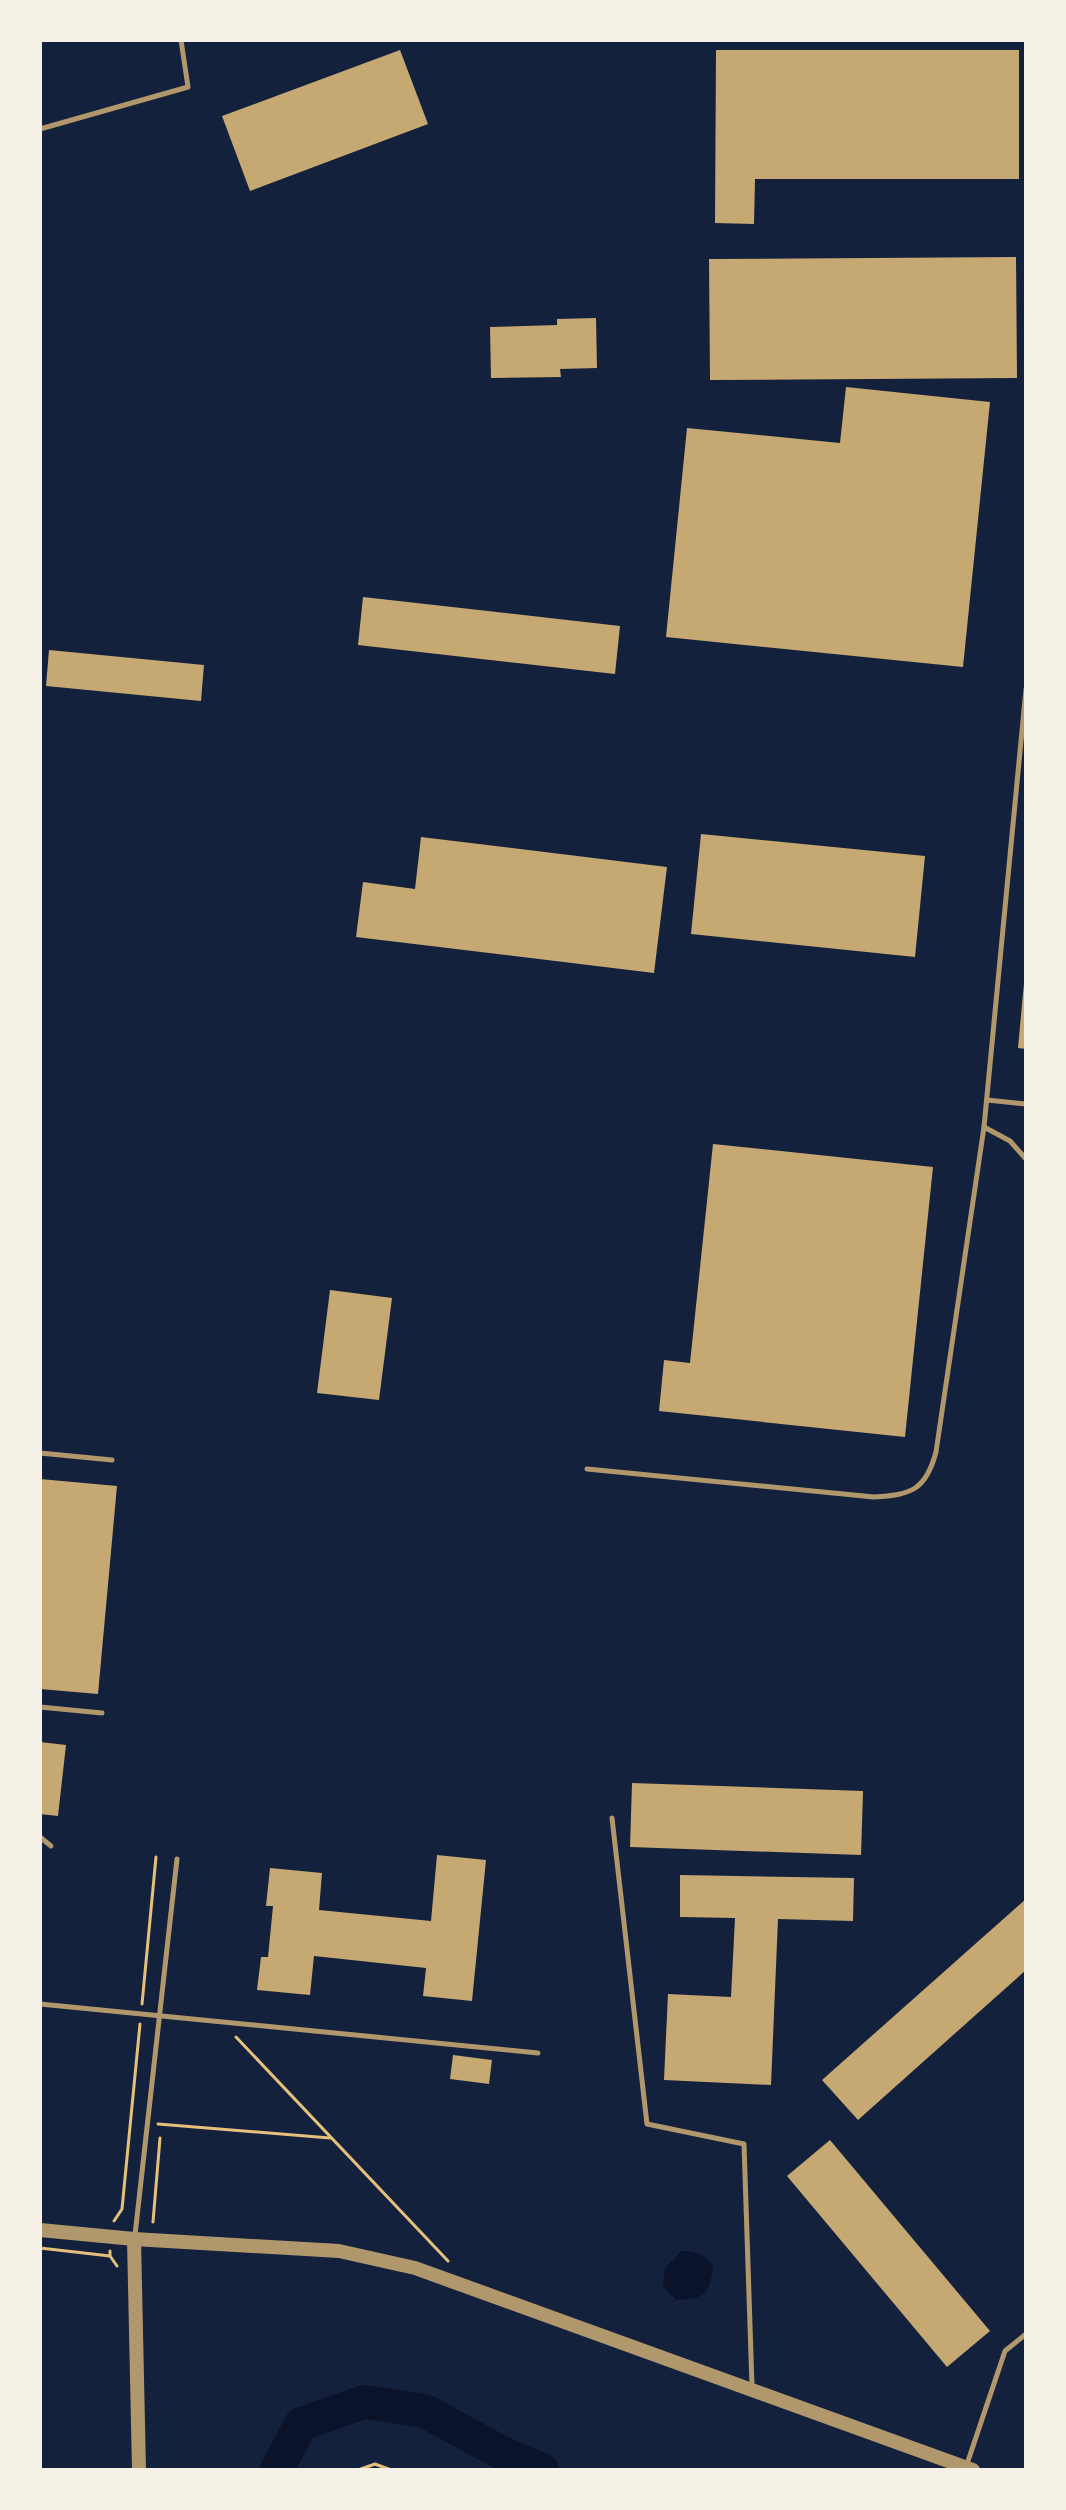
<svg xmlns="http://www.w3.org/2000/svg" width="1066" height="2510" font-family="Ubuntu,sans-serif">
<rect width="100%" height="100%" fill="#14213d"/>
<path fill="#0b132b" d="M682 2251C696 2250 705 2255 713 2266 710 2294 705 2299 676 2300L663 2286 665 2268Z"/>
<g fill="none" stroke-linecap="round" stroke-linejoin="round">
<polyline stroke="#0b132b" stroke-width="34" points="277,2470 301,2424 364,2402 425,2411 502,2453 542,2470"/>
</g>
<g fill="#c6a872">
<polygon points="400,50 428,124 250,191 222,116"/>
<polygon points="716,50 1019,50 1019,179 755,179 754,224 715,223"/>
<polygon points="1016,257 1017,378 710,380 709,259"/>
<polygon points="596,318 597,368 560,369 561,377 491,378 490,327 557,325 557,319"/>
<polygon points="846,387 990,402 963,667 666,637 687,428 840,443"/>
<polygon points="363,597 620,626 615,674 358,645"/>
<polygon points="49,650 204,665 201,701 46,686"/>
<polygon points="701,834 925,856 915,957 691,934"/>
<polygon points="421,837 667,867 654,973 356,937 363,882 415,889"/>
<polygon points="1024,983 1026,983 1026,1049 1018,1048"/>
<polygon points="713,1144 933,1167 905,1437 659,1411 664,1360 690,1363"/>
<polygon points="330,1290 392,1298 379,1400 317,1393"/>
<polygon points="40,1479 117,1486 98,1694 40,1689"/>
<polygon points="40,1742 66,1745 58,1816 40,1814"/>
<polygon points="632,1783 863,1791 861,1855 630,1847"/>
<polygon points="437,1855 486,1860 472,2001 423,1996 426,1968 314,1956 310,1995 257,1990 261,1957 268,1957 273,1906 266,1906 270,1868 322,1873 319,1910 431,1921"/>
<polygon points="680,1875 854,1878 853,1921 778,1919 771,2085 664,2080 668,1994 731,1997 735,1918 680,1917"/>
<polygon points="1026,1899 1026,1970 858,2120 822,2080"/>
<polygon points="453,2055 492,2060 489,2084 450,2079"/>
<polygon points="830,2140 990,2331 947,2367 787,2176"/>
</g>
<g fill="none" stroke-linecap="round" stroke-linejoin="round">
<g stroke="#e5c07b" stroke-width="3">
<polyline points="142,2004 156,1857"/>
<polyline points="236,2037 448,2261"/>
<polyline points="158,2124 330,2138"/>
<polyline points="114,2221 122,2209 140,2024"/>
<polyline points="153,2222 160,2138"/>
<polyline points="40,2248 110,2256"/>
<polyline points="110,2251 110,2256 117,2266"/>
<polyline points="358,2470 375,2464 391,2470"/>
</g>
<g stroke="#b1986c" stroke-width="5">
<polyline points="40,129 188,87 181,40"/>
<polyline points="987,1100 1026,1104"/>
<polyline points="984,1127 1010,1141 1026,1159"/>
<polyline points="40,1453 112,1460"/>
<path d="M587 1469 874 1497C911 1495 926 1490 936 1452L984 1127 1026 689"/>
<polyline points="40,1707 102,1713"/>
<polyline points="612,1818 647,2124 744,2144 752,2386"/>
<polyline points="40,1837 51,1846"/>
<polyline points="40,2004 538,2053"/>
<polyline points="135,2235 177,1859"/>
<polyline points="966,2467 1005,2351 1026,2334"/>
</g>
<g stroke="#b1986c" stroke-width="14">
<polyline points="40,2230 134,2239 339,2251 415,2268 973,2470"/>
<polyline points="134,2239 139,2470"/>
</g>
</g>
<rect width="1066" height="2510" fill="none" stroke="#f6f1e7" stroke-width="84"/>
</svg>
